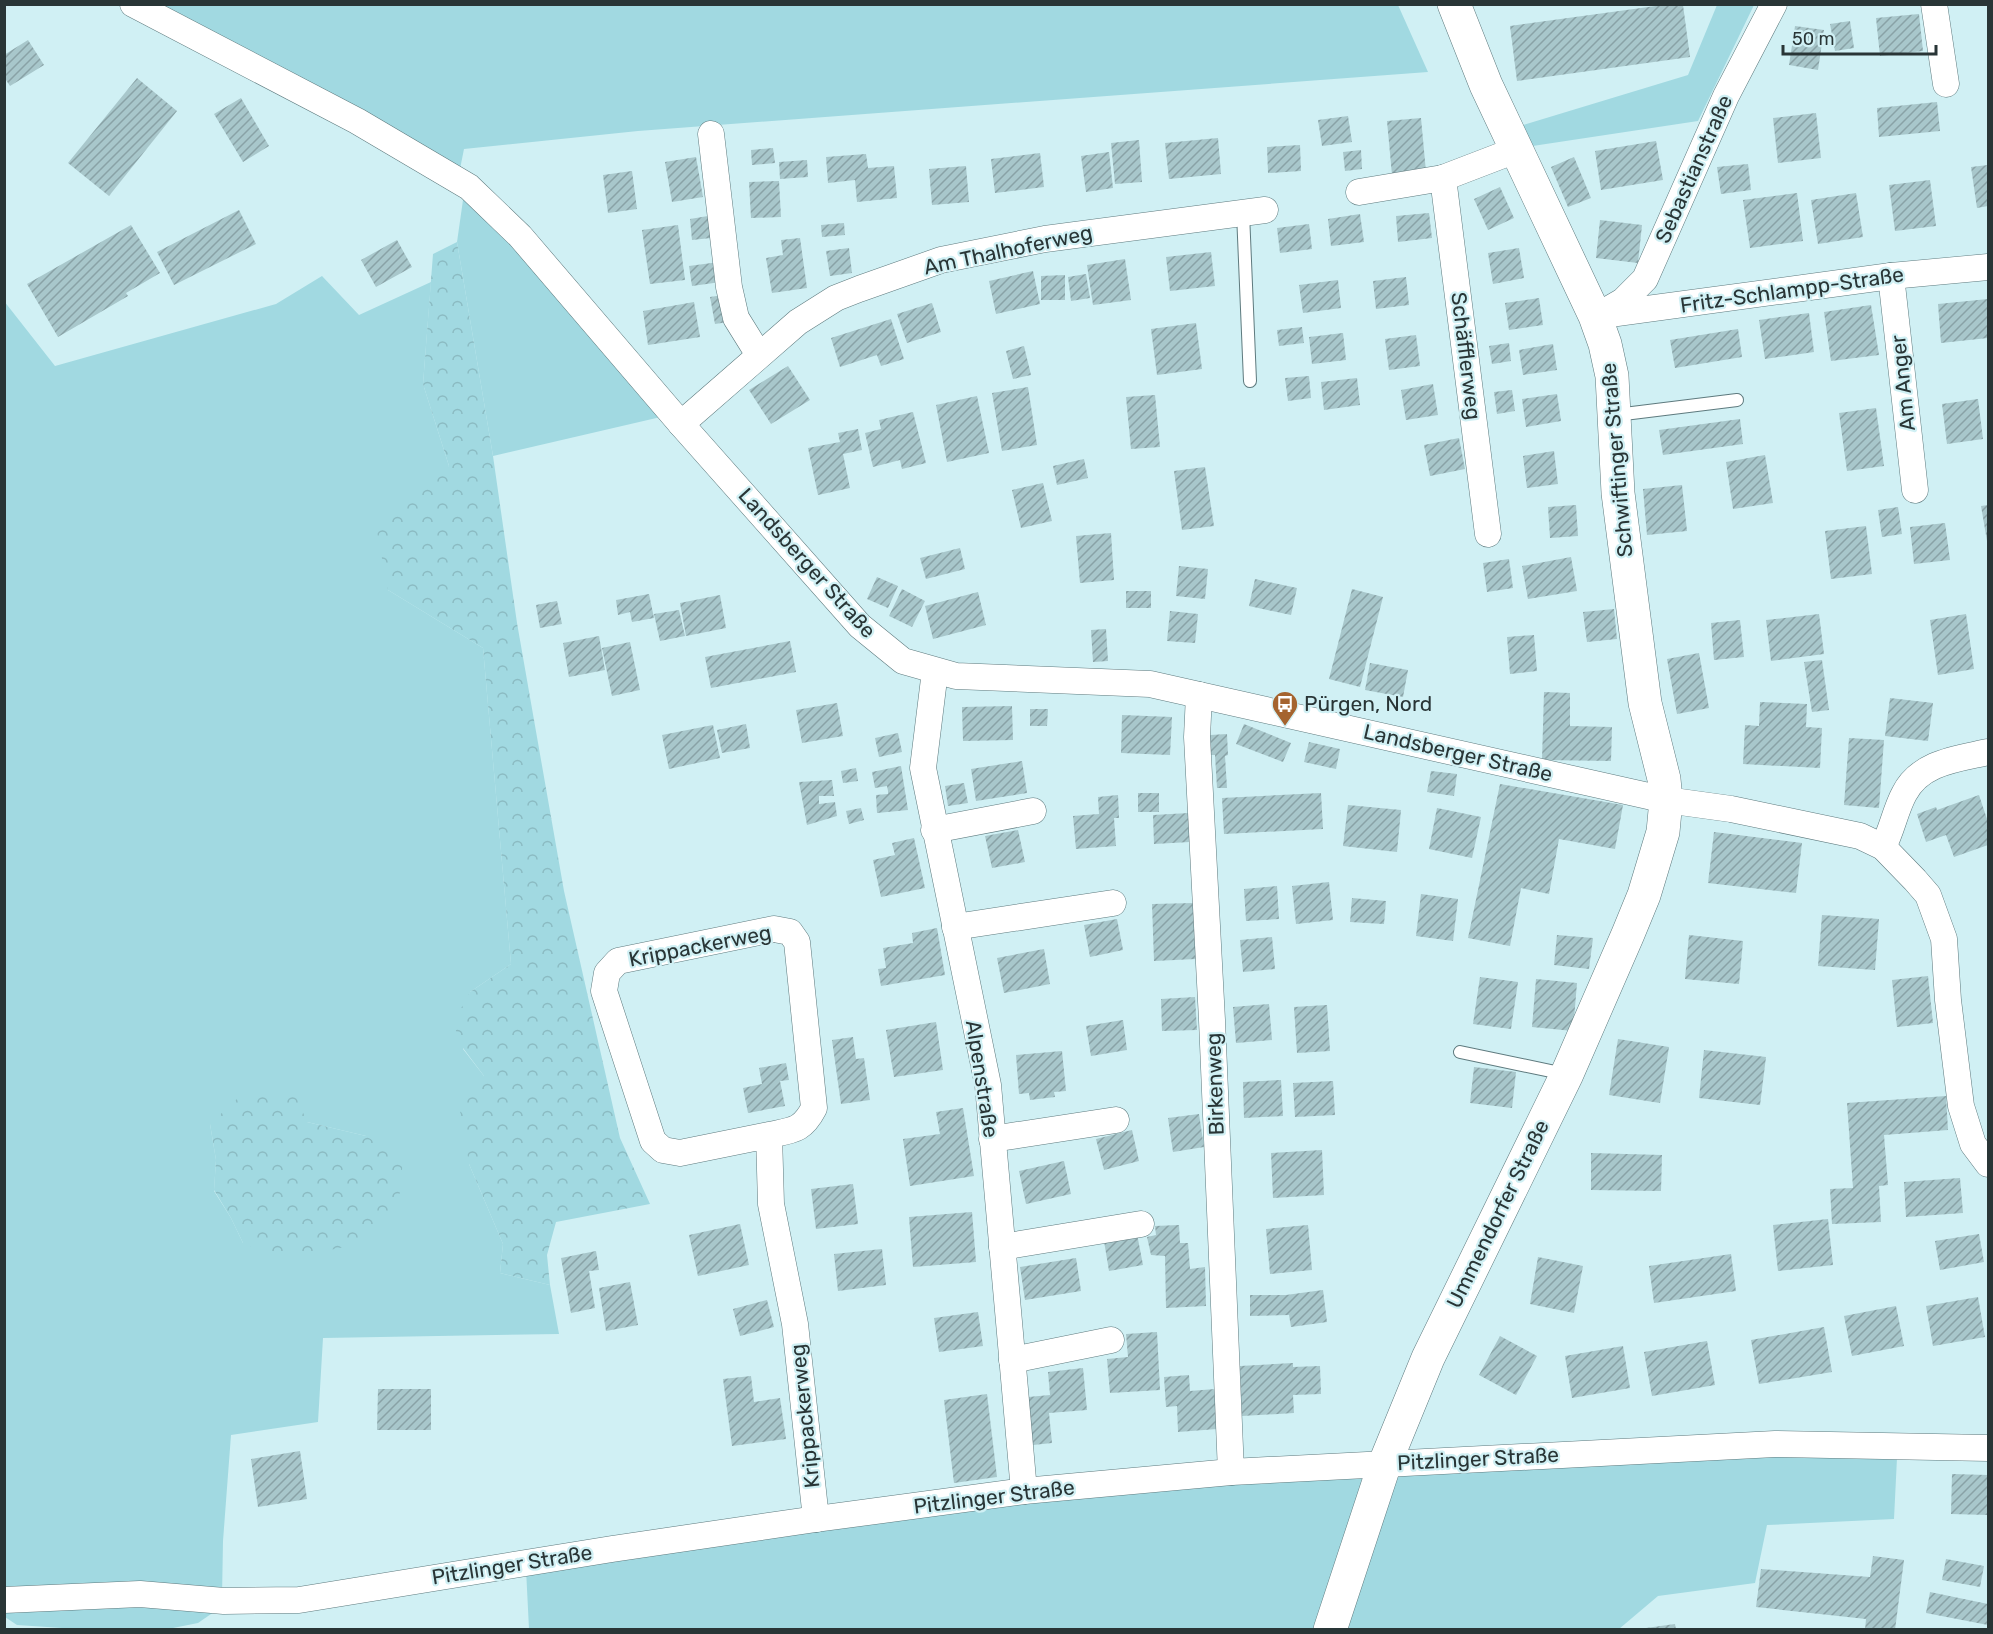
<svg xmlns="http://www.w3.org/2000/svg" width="1993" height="1634" font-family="Rubik,sans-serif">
<defs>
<pattern id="forest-crowns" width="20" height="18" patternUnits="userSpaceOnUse" patternTransform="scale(1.5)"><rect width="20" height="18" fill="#a1d9e1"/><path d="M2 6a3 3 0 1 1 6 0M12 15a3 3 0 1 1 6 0" fill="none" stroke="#8bbbc2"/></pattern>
<pattern id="building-hatch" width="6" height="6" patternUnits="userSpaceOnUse" patternTransform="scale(1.5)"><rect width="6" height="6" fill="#a8c7cb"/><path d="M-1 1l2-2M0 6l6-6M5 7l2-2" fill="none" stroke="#89a2a6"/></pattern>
</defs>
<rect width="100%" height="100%" fill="#d0f0f4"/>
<g fill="#a1d9e1" fill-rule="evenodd">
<polygon points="149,5 1398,5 1428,72 638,131 464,149 460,169"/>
<polygon points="1717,5 1754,5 1698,121 1526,147 1520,126 1688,75"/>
<polygon points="464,193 515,240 665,416 493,456 457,242"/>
<path d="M322 276 359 315 431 282 423 384 449 466 388 590 483 648 511 964 470 992 463 1049 484 1076 469 1164 503 1244 500 1273 550 1285 559 1334 323 1338 318 1422 231 1435 223 1541 222 1597 5 1595 4 301 55 366 276 304ZM307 1122 366 1136 243 1243 231 1218 214 1191 216 1160 210 1124Z"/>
<polygon points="1838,1455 1897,1458 1894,1519 1767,1525 1755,1583 1658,1596 1619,1629 529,1629 526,1569 1024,1499 1399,1467"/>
<polygon points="4,1604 224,1605 198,1623 168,1629 92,1630 17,1625 5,1617"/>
</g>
<g fill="url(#forest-crowns)">
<polygon points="457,242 493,456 517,623 564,891 620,1138 650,1204 556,1222 547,1255 550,1285 500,1273 503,1244 469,1164 458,1099 484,1076 463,1048 453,1023 470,992 511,964 483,648 388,590 375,522 449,466 423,384 433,254"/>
<polygon points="294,1091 307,1122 366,1136 403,1160 398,1211 364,1243 315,1253 263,1252 243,1243 231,1218 214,1190 216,1160 210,1124 240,1096"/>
</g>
<g fill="url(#building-hatch)">
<polygon points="1663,5 1683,5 1690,57 1517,81 1510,26"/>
<polygon points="1919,14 1923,51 1880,56 1876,18"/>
<polygon points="1850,21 1854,48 1835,51 1830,24"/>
<polygon points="1795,26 1824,30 1818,70 1789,65"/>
<polygon points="28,40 44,65 10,86 4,77 4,55"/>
<polygon points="137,78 177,111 109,196 68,163"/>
<polygon points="241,98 269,146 243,162 214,114"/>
<polygon points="1937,102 1940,131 1879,137 1877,108"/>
<polygon points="1816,113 1821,158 1778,163 1773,118"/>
<polygon points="1348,116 1352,142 1322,146 1318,120"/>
<polygon points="1421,118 1426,172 1392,175 1387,121"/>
<polygon points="1218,138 1221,174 1169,179 1165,143"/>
<polygon points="1139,140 1142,182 1115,184 1111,143"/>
<polygon points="1656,141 1663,180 1601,190 1595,151"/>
<polygon points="1300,145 1301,171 1268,173 1267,147"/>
<polygon points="773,148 775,163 752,165 751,150"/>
<polygon points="1361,150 1362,169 1345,171 1343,152"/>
<polygon points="1109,152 1113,188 1086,192 1081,156"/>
<polygon points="1040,153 1044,187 995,193 991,159"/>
<polygon points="866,154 868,168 894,166 897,198 857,202 855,180 828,183 826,157"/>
<polygon points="696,157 703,197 672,202 665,162"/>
<polygon points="1574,157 1591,198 1568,207 1551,167"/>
<polygon points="807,160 808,177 780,179 779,162"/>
<polygon points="1748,164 1751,190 1721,194 1717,167"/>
<polygon points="1988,165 1988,206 1977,208 1971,167"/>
<polygon points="966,166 969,202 932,205 929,169"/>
<polygon points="632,171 637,209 608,213 603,175"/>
<polygon points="1930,180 1936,226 1895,231 1889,185"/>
<polygon points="779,181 781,217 751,218 749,182"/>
<polygon points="1500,187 1514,218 1488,230 1474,199"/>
<polygon points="1797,193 1803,241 1750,248 1743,200"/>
<polygon points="1856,193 1863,237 1818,244 1811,200"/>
<polygon points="239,210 256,244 174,285 157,252"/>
<polygon points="1429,213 1432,238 1398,242 1396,216"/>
<polygon points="1360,214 1364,242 1331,246 1328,219"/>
<polygon points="708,216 711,238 692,240 690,219"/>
<polygon points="1600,220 1642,225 1638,263 1596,258"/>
<polygon points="844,223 845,235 822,237 821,225"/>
<polygon points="1309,224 1312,249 1280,253 1277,228"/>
<polygon points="131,225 160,273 126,293 128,296 58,337 27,284"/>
<polygon points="678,225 685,280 650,284 642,230"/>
<polygon points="800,238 807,288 772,293 766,258 783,255 781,240"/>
<polygon points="397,240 412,267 376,287 361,260"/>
<polygon points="849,248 852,273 830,276 826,251"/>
<polygon points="1519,248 1524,278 1493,284 1488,253"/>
<polygon points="1211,252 1215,286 1170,291 1166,257"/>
<polygon points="1125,259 1131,300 1093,305 1087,265"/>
<polygon points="719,262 721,282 692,286 689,266"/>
<polygon points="1033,271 1040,304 996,314 989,281"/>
<polygon points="1086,274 1090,298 1071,301 1068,277"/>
<polygon points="1065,275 1065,300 1041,300 1041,276"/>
<polygon points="1406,277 1409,305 1376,309 1373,281"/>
<polygon points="1338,280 1341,308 1303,313 1299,285"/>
<polygon points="723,295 728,322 715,324 710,297"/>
<polygon points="1539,298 1543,325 1509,330 1505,303"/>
<polygon points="1988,299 1988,338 1941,343 1938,304"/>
<polygon points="694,302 700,337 648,345 643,311"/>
<polygon points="932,303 941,332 907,343 897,314"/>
<polygon points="1871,305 1879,355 1831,361 1824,312"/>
<polygon points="1809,313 1814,352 1765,359 1759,320"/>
<polygon points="891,319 904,359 881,366 877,355 840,367 831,338"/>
<polygon points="1196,323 1202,369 1157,375 1151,329"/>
<polygon points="1302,327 1304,343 1279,346 1277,330"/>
<polygon points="1738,329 1742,357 1675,368 1670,340"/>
<polygon points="1343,333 1346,360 1312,364 1309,337"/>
<polygon points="1416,335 1420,366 1389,370 1385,339"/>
<polygon points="1509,343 1511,361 1492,364 1489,346"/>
<polygon points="1553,344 1557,370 1523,375 1519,350"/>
<polygon points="1024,346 1031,375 1013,379 1006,351"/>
<polygon points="788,366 810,400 771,424 749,390"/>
<polygon points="1309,376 1311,398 1288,401 1285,378"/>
<polygon points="1357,378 1360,405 1324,410 1321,382"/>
<polygon points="1433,384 1438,415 1406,420 1401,390"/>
<polygon points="1028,387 1037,445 1002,451 992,393"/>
<polygon points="1512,390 1515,411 1497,414 1494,392"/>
<polygon points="1557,394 1561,421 1526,427 1522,399"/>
<polygon points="1155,395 1160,447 1131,449 1126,397"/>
<polygon points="977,396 989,453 947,462 936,405"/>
<polygon points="1978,399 1983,439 1947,444 1942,404"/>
<polygon points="1876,408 1884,466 1847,471 1839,413"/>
<polygon points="913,412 926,463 902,469 900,460 873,467 865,433 881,429 879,420"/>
<polygon points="1740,419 1743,444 1663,455 1659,430"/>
<polygon points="858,429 862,450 843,454 850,488 818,495 808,448 840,442 838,433"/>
<polygon points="1459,438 1465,469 1430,476 1424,445"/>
<polygon points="1554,451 1558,484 1527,488 1523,456"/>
<polygon points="1765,455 1773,503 1733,509 1726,462"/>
<polygon points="1084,459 1088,478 1057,485 1053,466"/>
<polygon points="1205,467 1214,526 1182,530 1174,471"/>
<polygon points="1043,483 1052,521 1021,528 1012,490"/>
<polygon points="1682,485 1687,531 1647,535 1643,489"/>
<polygon points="1576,505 1578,536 1550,538 1548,507"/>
<polygon points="1988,505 1988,541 1987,541 1981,506"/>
<polygon points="1898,507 1902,534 1882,537 1878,510"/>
<polygon points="1945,523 1950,560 1914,564 1910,527"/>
<polygon points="1866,526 1872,574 1831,579 1825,531"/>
<polygon points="1111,533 1114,580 1080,583 1076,536"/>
<polygon points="960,548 965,569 926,579 920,558"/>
<polygon points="1571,557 1577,591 1528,599 1522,566"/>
<polygon points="1509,559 1513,588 1487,592 1483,563"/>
<polygon points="1179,566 1208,569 1205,599 1176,596"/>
<polygon points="877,577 898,586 888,608 867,599"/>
<polygon points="1255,579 1297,588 1291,615 1249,606"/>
<polygon points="902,589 925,601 912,627 889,616"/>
<polygon points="1352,589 1383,597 1360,687 1329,679"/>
<rect x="1126" y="591" width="25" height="17"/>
<polygon points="978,592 986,625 933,639 925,606"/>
<polygon points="649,594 654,618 632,622 630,612 618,615 616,600"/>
<polygon points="720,595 726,628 686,636 680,603"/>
<polygon points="557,601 562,624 540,628 536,605"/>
<polygon points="1614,609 1617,639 1587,642 1583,612"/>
<polygon points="679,610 685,636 660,641 654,614"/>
<polygon points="1170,611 1198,614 1195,643 1167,641"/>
<polygon points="1819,614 1824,654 1771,661 1766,620"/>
<polygon points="1966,614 1974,669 1938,675 1930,620"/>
<polygon points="1740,620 1744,657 1714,660 1711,623"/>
<polygon points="1106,629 1108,661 1093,662 1091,630"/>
<polygon points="1534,635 1537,671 1510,674 1507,637"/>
<polygon points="599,636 605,670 569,677 563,643"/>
<polygon points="790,641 796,672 711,688 705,657"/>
<polygon points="630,642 640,690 612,696 602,648"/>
<polygon points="1699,653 1709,708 1677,714 1667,659"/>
<polygon points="1822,660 1829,710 1812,712 1804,662"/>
<polygon points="1370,663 1408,670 1403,697 1365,690"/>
<polygon points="1544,692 1570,693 1570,726 1612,727 1611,761 1542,760"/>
<polygon points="1890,698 1933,703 1928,741 1885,736"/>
<polygon points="1760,702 1807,704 1806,727 1822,728 1820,768 1743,764 1745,725 1759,726"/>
<polygon points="837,703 843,736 802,743 796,710"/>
<polygon points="1012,706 1013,740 963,741 962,707"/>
<polygon points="1030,709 1048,709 1047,726 1030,726"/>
<polygon points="1122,715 1172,717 1170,755 1121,753"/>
<polygon points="746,724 750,748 722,753 717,730"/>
<polygon points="1244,724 1291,743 1283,762 1236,744"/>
<polygon points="713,725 720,758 669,769 662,735"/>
<polygon points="898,733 902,752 879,757 875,738"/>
<polygon points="1227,734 1228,755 1225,756 1227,788 1217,788 1215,755 1211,755 1210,735"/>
<polygon points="1849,738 1884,740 1879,808 1844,805"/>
<polygon points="1309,742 1340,749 1336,769 1304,762"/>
<polygon points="1022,761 1027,793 976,801 971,769"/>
<polygon points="901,766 908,810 877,813 876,795 888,794 888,791 887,786 875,788 872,772"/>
<polygon points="856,768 858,781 843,783 841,771"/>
<polygon points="1431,771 1457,774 1454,796 1427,792"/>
<polygon points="832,780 834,796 819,796 819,804 835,802 837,816 807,825 799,782"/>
<polygon points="964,783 968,803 948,806 945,786"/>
<polygon points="1500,784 1623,805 1615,849 1559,839 1549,894 1521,888 1510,946 1468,938"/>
<rect x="1138" y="793" width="21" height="19"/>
<polygon points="1321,793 1323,829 1224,834 1222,798"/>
<polygon points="1118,795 1119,818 1114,818 1116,846 1076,849 1073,816 1099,814 1098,797"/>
<polygon points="1979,795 1988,822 1988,845 1954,857 1946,835 1926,842 1917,814 1936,807 1937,810"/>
<polygon points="1348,805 1401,810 1397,852 1343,846"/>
<polygon points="861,808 864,820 849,824 846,811"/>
<polygon points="1437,808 1481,817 1472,858 1429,849"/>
<polygon points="1189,813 1190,842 1154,844 1153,815"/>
<polygon points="1018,830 1025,862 992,868 985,836"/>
<polygon points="1714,832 1802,843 1796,893 1708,883"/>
<polygon points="914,838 925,888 881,897 873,860 895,855 892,843"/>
<polygon points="1329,882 1333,920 1296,924 1292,886"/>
<polygon points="1277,886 1279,919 1246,921 1244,889"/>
<polygon points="1421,894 1458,899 1453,941 1416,936"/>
<polygon points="1352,898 1386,901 1384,924 1350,922"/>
<polygon points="1194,903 1196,959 1154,961 1152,904"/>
<polygon points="1822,915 1879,919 1875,970 1818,966"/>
<polygon points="1117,919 1123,950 1090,957 1084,925"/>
<polygon points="937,928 945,975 881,986 878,969 886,968 883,948 913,943 912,933"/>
<polygon points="1557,935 1593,938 1589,969 1554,965"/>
<polygon points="1689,935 1743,941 1739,984 1685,979"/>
<polygon points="1272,937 1275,969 1243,972 1240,940"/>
<polygon points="1044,949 1050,984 1004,993 997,958"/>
<polygon points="1928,976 1933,1023 1897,1027 1892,980"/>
<polygon points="1480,977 1518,982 1511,1029 1473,1024"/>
<polygon points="1536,979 1577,983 1573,1031 1532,1027"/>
<polygon points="1195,997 1197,1030 1162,1031 1161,999"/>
<polygon points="1269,1004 1272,1040 1236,1043 1233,1007"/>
<polygon points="1327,1005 1330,1051 1297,1053 1294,1007"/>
<polygon points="1123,1020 1127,1050 1091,1056 1086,1026"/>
<polygon points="936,1022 943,1070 894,1077 886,1030"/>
<polygon points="853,1037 856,1059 864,1058 870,1100 841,1104 832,1040"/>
<polygon points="1618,1039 1669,1047 1660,1103 1609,1095"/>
<polygon points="1704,1050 1766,1057 1760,1105 1699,1098"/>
<polygon points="1062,1051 1066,1091 1054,1092 1055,1097 1030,1100 1029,1093 1019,1094 1016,1055"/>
<polygon points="786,1063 789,1080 780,1081 785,1106 748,1113 743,1088 762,1084 759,1068"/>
<polygon points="1474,1067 1516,1072 1512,1108 1470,1103"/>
<polygon points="1281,1080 1283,1116 1244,1118 1243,1082"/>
<polygon points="1333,1081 1335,1115 1295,1117 1293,1083"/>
<polygon points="1946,1096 1948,1130 1884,1135 1888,1185 1879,1186 1881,1222 1832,1224 1830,1189 1853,1188 1847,1103"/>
<polygon points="963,1108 974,1176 910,1186 903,1139 940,1134 936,1112"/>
<polygon points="1199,1114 1204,1147 1173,1152 1168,1118"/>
<polygon points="1132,1130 1139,1161 1104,1170 1096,1139"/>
<polygon points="1322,1150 1324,1195 1273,1198 1271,1153"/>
<polygon points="1591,1153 1662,1155 1661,1191 1591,1190"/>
<polygon points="1064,1161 1071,1194 1026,1204 1019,1171"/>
<polygon points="1960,1178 1963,1213 1906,1217 1904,1182"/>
<polygon points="853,1184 858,1224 816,1229 811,1189"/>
<polygon points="972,1212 976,1262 913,1267 909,1217"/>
<polygon points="1828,1219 1833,1265 1778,1271 1773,1225"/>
<polygon points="740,1224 749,1265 698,1276 689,1235"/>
<polygon points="1179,1225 1180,1243 1188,1243 1190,1269 1205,1267 1206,1306 1166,1308 1165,1256 1151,1255 1147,1237 1156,1235 1155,1226"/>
<polygon points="1308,1225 1312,1270 1270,1274 1266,1229"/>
<polygon points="1137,1234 1143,1265 1109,1271 1104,1241"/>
<polygon points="1979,1234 1984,1262 1940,1270 1935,1241"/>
<polygon points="882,1249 886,1285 838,1291 834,1254"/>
<polygon points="596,1251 599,1270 589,1271 595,1308 571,1313 561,1258"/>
<polygon points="1731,1254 1736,1291 1654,1303 1649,1266"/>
<polygon points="1538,1257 1583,1266 1574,1313 1530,1304"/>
<polygon points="1076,1258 1081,1291 1025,1300 1020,1267"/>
<polygon points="630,1282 638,1325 606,1331 599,1288"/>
<polygon points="1323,1290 1327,1322 1291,1327 1289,1315 1250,1316 1250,1295 1286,1295"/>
<polygon points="1978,1297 1985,1337 1933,1346 1926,1306"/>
<polygon points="767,1300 774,1327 740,1336 733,1309"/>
<polygon points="1896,1306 1904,1346 1852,1356 1844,1316"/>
<polygon points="978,1312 983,1346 939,1352 934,1318"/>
<polygon points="1824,1327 1832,1372 1759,1384 1751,1340"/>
<polygon points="1157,1332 1160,1390 1110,1393 1107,1359 1128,1357 1126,1334"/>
<polygon points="1500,1336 1537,1356 1516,1395 1479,1375"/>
<polygon points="1707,1341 1715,1385 1652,1396 1644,1352"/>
<polygon points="1623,1346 1630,1388 1572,1398 1565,1356"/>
<polygon points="1293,1363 1293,1367 1320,1366 1321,1394 1293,1395 1294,1413 1242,1416 1240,1366"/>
<polygon points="1083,1368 1087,1410 1049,1413 1052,1443 1033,1445 1028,1397 1050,1395 1048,1372"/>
<polygon points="1189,1375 1190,1391 1215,1389 1217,1429 1178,1432 1177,1406 1166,1407 1164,1377"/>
<polygon points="751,1376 754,1402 780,1398 786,1439 732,1446 723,1379"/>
<polygon points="378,1389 431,1389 431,1430 377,1430"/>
<polygon points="987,1394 997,1477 954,1483 944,1400"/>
<polygon points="300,1451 307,1499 258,1507 251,1459"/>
<polygon points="1952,1474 1988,1475 1988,1515 1951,1514"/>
<polygon points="1873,1556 1904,1560 1895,1630 1865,1630 1866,1619 1756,1607 1761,1569 1870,1577"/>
<polygon points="1946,1559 1984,1566 1980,1587 1942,1580"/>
<polygon points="1930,1592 1988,1604 1988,1625 1926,1613"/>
<polygon points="1675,1624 1676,1630 1647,1630 1646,1628"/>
</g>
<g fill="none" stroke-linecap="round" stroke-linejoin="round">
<g stroke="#5e7a7e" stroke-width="14">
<g id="lane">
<polyline points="1243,213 1250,381"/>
<polyline points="1616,415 1737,400"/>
<polyline points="1460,1052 1565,1074"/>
</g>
</g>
<g stroke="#5e7a7e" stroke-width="27">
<g id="street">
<polyline points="133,4 357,121 469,187 520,236 681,424 860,626 903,661 956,676 1150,684 1666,800 1731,809 1860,836 1883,847 1915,880 1928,895 1944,939 1948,1000 1961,1106 1973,1144 1988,1164"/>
<polyline points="1934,4 1946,84"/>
<polyline points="711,134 729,287 736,318 759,355"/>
<polyline points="1443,178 1488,534"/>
<polyline points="1359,192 1443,178 1516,150"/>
<polyline points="1891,276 1915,490"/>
<polyline points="1604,312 1623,301 1645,279 1726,96 1774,4"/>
<polyline points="1595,316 1891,276 1988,267"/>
<polyline points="681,424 798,322 836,298 859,289 941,260 1045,239 1265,210"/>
<polyline points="935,671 923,768 988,1085 1024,1491"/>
<polyline points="1199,695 1197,737 1212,1020 1231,1472"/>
<polyline points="934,830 1033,811"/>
<path d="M1883 847C1892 830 1895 811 1904 794 1920 762 1957 759 1988 752"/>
<polyline points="955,927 1113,903"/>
<path d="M769 1135 680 1153 663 1150 653 1141 604 991 607 973 618 961 774 929 790 932 797 942 814 1108C802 1131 793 1130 769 1135L771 1204 795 1324 816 1519"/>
<polyline points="992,1139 1116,1120"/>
<polyline points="1002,1247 1141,1224"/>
<polyline points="1012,1360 1111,1340"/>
<polyline points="4,1600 140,1594 224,1601 299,1600 612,1549 816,1519 1024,1491 1231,1472 1775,1444 1988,1448"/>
</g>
</g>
<g stroke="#5e7a7e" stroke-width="34">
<polyline id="secondary" points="1330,1630 1385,1463 1428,1358 1567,1074 1628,934 1644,895 1663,832 1666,800 1664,779 1645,703 1618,493 1612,376 1605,344 1595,316 1486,85 1454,4"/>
</g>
<use href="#lane" stroke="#fff" stroke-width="12"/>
<use href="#street" stroke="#fff" stroke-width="26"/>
<use href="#secondary" stroke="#fff" stroke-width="33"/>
</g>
<defs>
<g id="bus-pin" transform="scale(1.35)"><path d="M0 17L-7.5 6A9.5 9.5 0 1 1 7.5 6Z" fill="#a5642f" stroke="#d0f0f4"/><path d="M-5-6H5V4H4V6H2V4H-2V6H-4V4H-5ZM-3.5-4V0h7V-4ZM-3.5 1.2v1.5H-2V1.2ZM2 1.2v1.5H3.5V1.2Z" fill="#fff"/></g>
</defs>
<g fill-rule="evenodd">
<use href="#bus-pin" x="1285" y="704"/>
</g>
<g text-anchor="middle" stroke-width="4.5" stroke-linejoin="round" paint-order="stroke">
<g font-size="21" fill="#293536" stroke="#d0f0f4">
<text transform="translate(1694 169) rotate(-66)" y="7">Sebastianstraße</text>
<text transform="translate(1008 250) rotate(-12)" y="7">Am Thalhoferweg</text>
<text transform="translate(1792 290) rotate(-8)" y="7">Fritz-Schlampp-Straße</text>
<text transform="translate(1466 356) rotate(83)" y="7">Schäfflerweg</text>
<text transform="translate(1903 383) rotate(-96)" y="7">Am Anger</text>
<text transform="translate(1617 460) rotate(-95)" y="7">Schwiftinger Straße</text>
<text transform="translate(807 563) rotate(48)" y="7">Landsberger Straße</text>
<text transform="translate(1458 753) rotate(13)" y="7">Landsberger Straße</text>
<text transform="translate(700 946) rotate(-11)" y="7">Krippackerweg</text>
<text transform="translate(982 1079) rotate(81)" y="7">Alpenstraße</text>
<text transform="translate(1215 1084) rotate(-92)" y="7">Birkenweg</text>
<text transform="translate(1498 1214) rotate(-64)" y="7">Ummendorfer Straße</text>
<text transform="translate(805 1416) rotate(-96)" y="7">Krippackerweg</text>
<text transform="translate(1478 1459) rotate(-3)" y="7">Pitzlinger Straße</text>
<text transform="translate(994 1497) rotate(-7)" y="7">Pitzlinger Straße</text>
<text transform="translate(512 1565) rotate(-9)" y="7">Pitzlinger Straße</text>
</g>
<g font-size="21" fill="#293536" stroke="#d0f0f4" text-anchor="start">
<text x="1304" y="711">Pürgen, Nord</text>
</g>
</g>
<rect width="1993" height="1634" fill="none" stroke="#293536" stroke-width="12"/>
<path d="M1783 45v9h153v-9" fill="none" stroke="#293536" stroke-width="3"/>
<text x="1792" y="45" font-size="18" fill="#293536" stroke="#d0f0f4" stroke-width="4.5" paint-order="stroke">50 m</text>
</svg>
